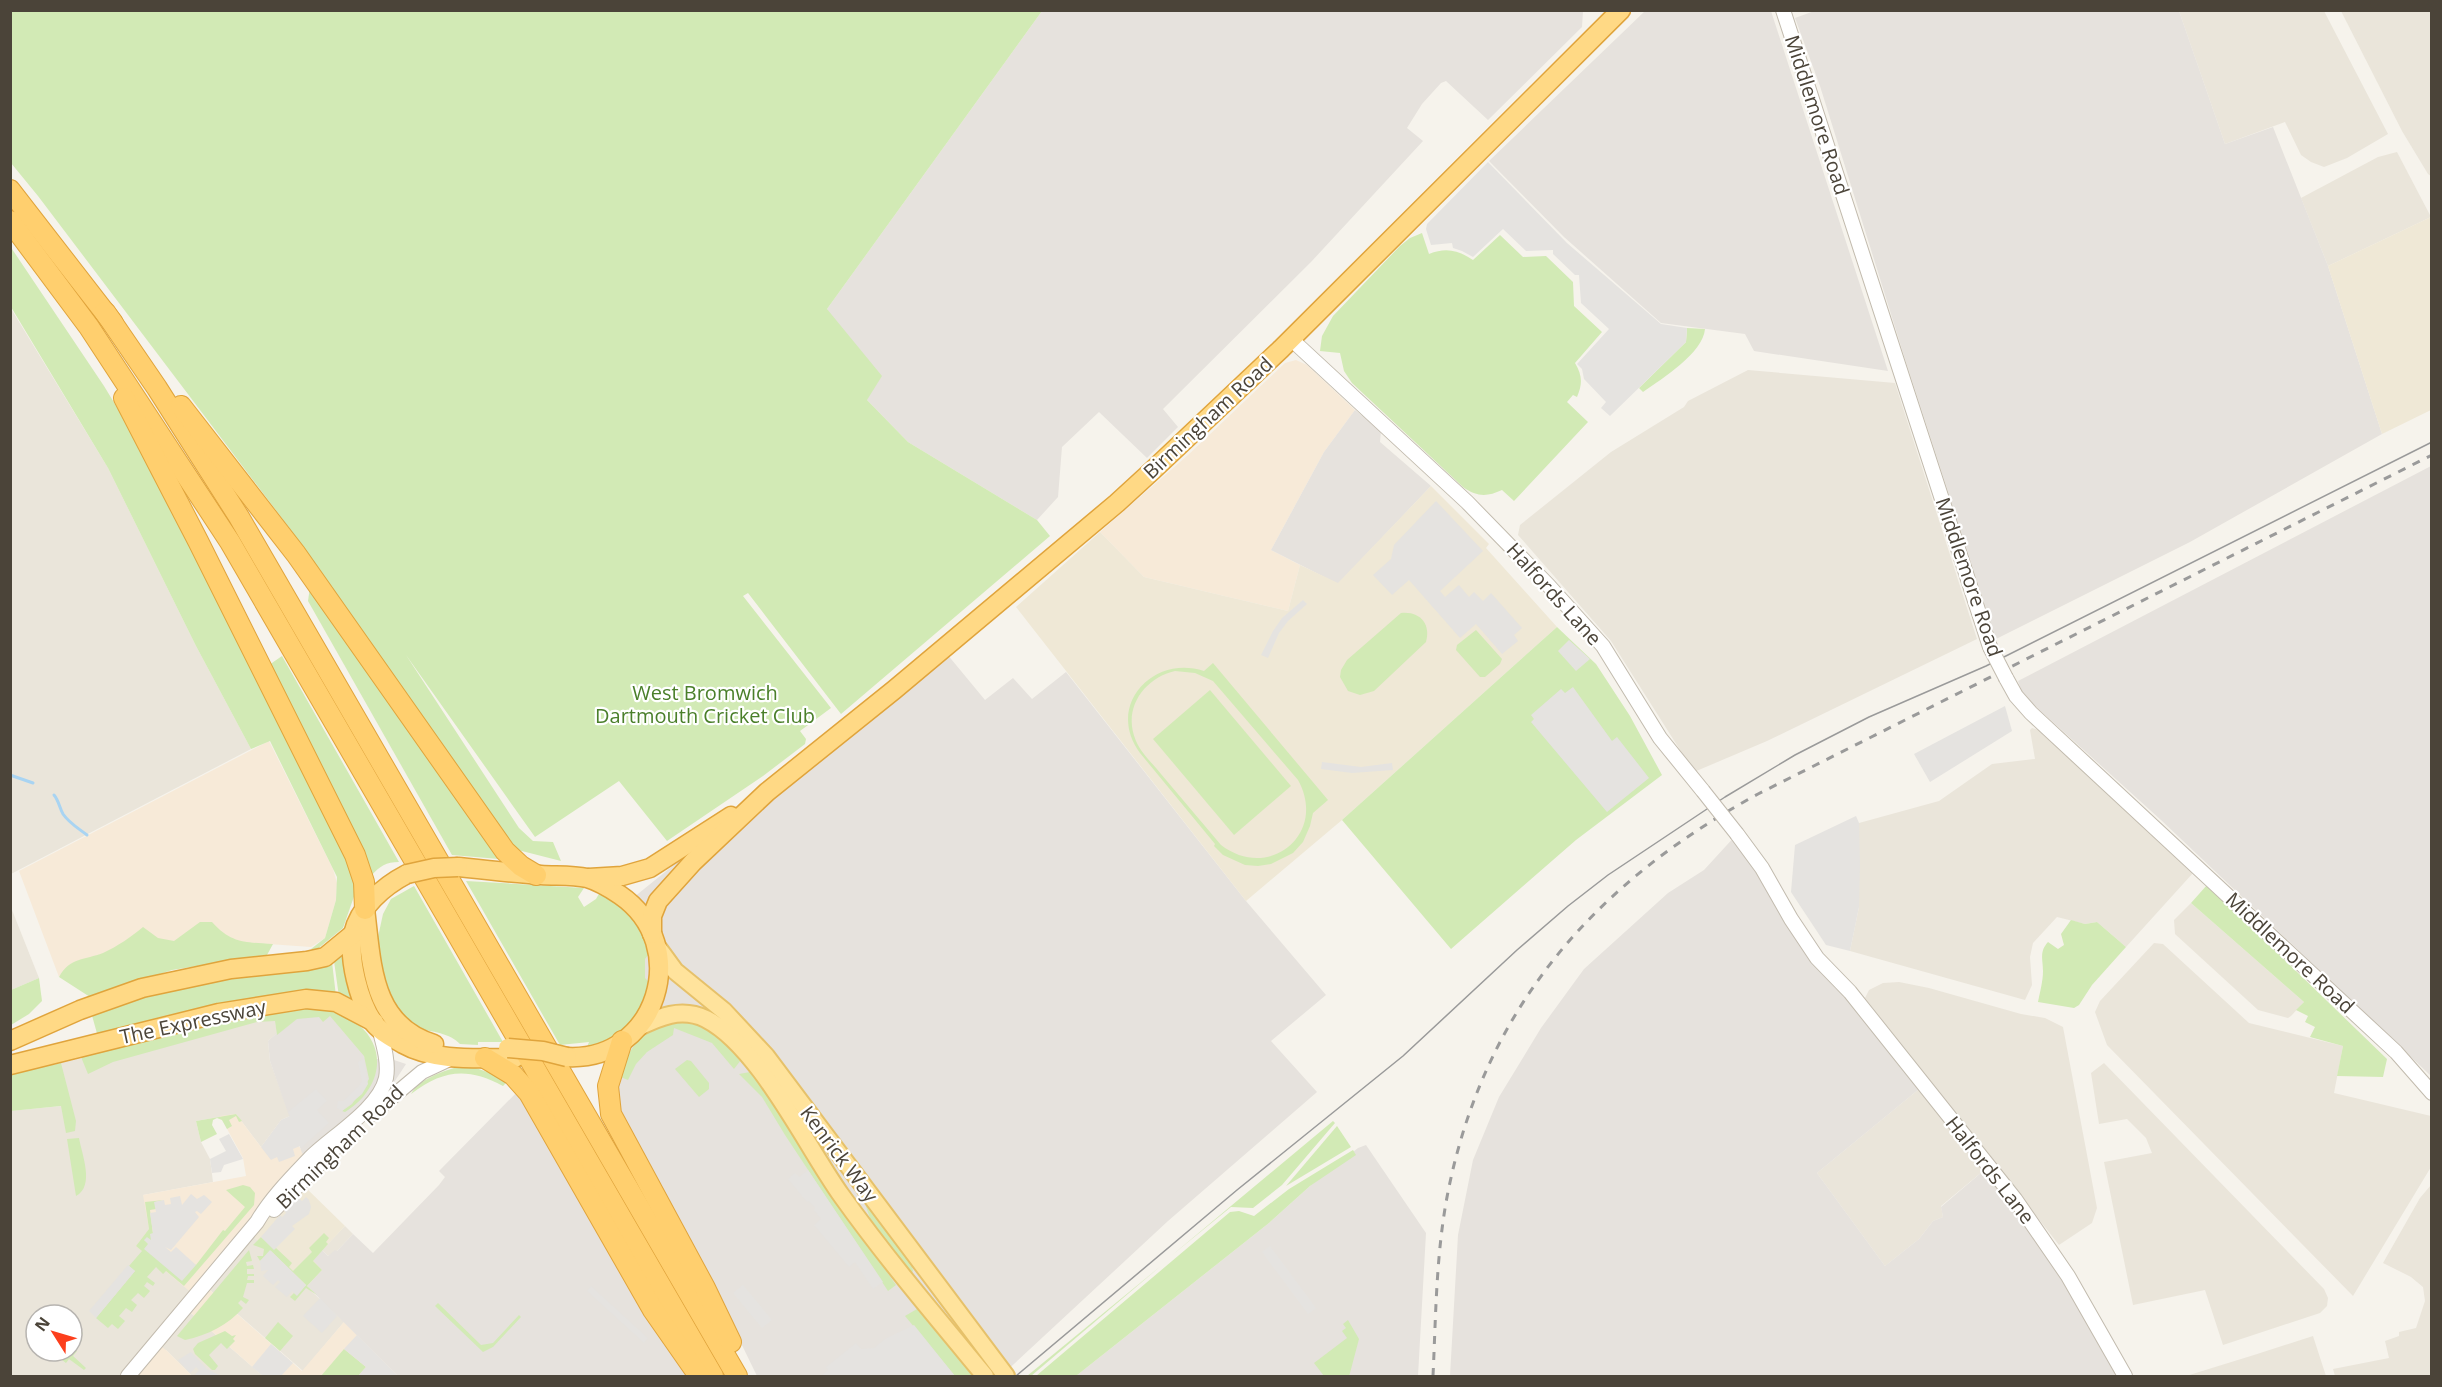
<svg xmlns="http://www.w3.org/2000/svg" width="2442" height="1387" font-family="'Open Sans',sans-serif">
<rect width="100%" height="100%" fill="#f6f3ec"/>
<g fill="#eae5da" fill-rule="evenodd">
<polygon points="2179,11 2324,11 2388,134 2347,158 2324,167 2311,162 2301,155 2285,122 2225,144"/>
<polygon points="2341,11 2431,11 2431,176 2428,174 2402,131"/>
<polygon points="2397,152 2431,217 2328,266 2301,198 2378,157"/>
<polygon points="10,307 108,468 196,646 251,749 11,874"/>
<polygon points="1748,370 1895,383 1977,639 1767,741 1694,772 1611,641 1518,535 1520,525 1611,452 1684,407 1688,401"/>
<polygon points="2032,728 2039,730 2193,873 2126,947 2097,922 2085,924 2057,917 2033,943 2030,957 2032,985 2025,1000 1850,951 1859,907 1859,823 1939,801 1992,764 2035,759 2030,730"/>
<polygon points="2191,903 2304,1002 2291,1016 2288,1018 2258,1010 2175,934 2174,920"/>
<polygon points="10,905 39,978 11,990 10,990"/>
<polygon points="2154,943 2163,944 2249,1023 2343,1046 2334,1093 2431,1116 2431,1167 2353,1296 2107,1045 2095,1012 2100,1001"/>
<polygon points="1899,982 1929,988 2021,1014 2045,1018 2063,1027 2097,1208 2092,1223 2059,1245 1865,998 1869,990 1883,983"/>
<path d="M272 1016 275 1021 277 1033 268 1041 270 1061 290 1116 281 1120 261 1147 236 1114 196 1121 201 1142 210 1159 213 1182 143 1195 194 1295 184 1307 263 1376H192L166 1350 128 1376H11L10 1111 62 1106 61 1063ZM36 1315H72V1351H36Z"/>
<polygon points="2104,1063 2324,1289 2328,1298 2327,1306 2320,1313 2223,1345 2205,1290 2133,1305 2104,1162 2152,1153 2146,1138 2127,1119 2099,1124 2091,1073"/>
<polygon points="1924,1085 1989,1166 1941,1206 1943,1217 1933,1221 1919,1239 1885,1266 1817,1173"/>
<polygon points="2431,1185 2431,1376 2335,1376 2333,1369 2389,1358 2385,1341 2399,1336 2399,1332 2416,1328 2425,1301 2423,1287 2411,1277 2383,1263 2420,1198"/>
<polygon points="345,1226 353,1234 337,1251 328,1256 322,1250"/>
<polygon points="249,1232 344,1322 303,1371 203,1284"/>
<polygon points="2313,1336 2326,1376 2186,1376 2254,1355"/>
</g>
<g fill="#f7ead8">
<polygon points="1296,360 1307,365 1355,410 1324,452 1271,550 1300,565 1288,611 1144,577 1100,532 1188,455 1285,363"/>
<polygon points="269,741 333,869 337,883 336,900 325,938 311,947 238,942 61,974 59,977 19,871"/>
<polygon points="236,1114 261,1147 281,1120 311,1164 203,1284 302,1371 344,1322 398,1376 263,1376 184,1307 194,1295 136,1246 149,1229 143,1195 246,1176 243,1158 220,1116"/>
<polygon points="156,1342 166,1350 192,1376 128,1376"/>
</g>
<g fill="#e6e2dd">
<polygon points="1817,10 2179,11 2225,144 2273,127 2328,266 2382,434 2190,542 1996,639 1905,359 1820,86 1795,18"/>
<polygon points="1042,11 1583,11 1582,27 1488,120 1446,81 1441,83 1422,104 1407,128 1423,141 1311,262 1163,409 1178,427 1147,458 1099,412 1062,447 1058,497 1037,520 908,442 867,400 827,309"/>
<polygon points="1645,11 1771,11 1888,371 1754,351 1745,334 1661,323 1564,237 1489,161"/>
<polygon points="1355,410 1381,431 1380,442 1431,486 1338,584 1271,550 1324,452"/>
<polygon points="2431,466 2431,1076 2161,820 2023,695 2018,681"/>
<polygon points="942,648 985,700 1013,678 1032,699 1066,672 1246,901 1326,995 1271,1041 1317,1092 1168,1221 1001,1376 757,1376 704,1267 619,1117 615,1060 617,1034 645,978 645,958 623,906"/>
<polygon points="1737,834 1825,962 1924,1085 1817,1173 1885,1266 1919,1239 1933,1221 1943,1217 1941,1207 1989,1166 2125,1376 1450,1376 1458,1235 1473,1160 1499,1097 1541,1028 1584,969 1668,893 1704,870"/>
<polygon points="324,1014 338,1018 362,1047 365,1059 391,1059 406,1064 387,1093 311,1164 302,1153 270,1061 268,1041 277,1033 275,1021"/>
<polygon points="519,1090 692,1376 398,1376 307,1286 322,1270 312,1261 322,1250 328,1256 335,1250 337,1251 353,1234 373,1253 439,1185 445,1177 439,1171"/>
<polygon points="1366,1145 1426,1233 1418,1376 1076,1376 1269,1223 1310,1186 1358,1148"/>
</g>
<g fill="#efe8d6">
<polygon points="2431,217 2431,410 2382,434 2328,266"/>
<polygon points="1431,486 1489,544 1486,548 1557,627 1342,820 1246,901 1016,607 1100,532 1144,577 1288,611 1300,565 1338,583"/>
<polygon points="301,1183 345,1226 313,1260 322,1270 307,1286 249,1232"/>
</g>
<g fill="#d2eab5" fill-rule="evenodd">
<polygon points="10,11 1042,11 827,309 882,376 867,400 908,442 1037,520 1050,536 841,714 748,593 743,596 831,708 800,731 806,739 805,744 763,776 667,841 619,781 535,837 406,655 519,828 533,841 553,842 561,861 514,849 303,546 38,196 11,163"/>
<path d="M1422 233 1429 254C1446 247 1458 250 1473 260L1500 235 1523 257 1546 256 1573 282 1574 306 1602 332 1575 363C1582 375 1583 383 1577 397L1573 395 1567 402 1588 422 1514 501 1502 490C1487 497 1477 497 1463 487L1352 383 1344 371 1340 353 1320 351 1322 336 1333 316 1400 246 1410 238Z"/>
<polygon points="10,246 104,386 144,452 304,765 358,885 343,928 315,951 311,949 325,938 336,900 337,877 270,741 251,749 196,646 108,468 11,307"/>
<path d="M1687 328 1705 329C1703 353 1663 378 1643 392L1639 388 1686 342Z"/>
<polygon points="310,587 499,859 452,855 308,601"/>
<path d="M1401 613C1420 611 1431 624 1426 642L1374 691 1360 695 1348 691 1340 677 1341 670 1347 660Z"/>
<polygon points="1557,627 1596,664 1630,716 1662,775 1576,840 1451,949 1342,820"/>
<polygon points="1476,630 1502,659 1500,664 1485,677 1480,677 1456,650 1457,645"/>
<path d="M282 656 399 862C386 862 380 866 371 876L269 665Z"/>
<path d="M1213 663 1328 800 1313 813 1310 826 1303 842 1293 853 1271 864 1258 866 1245 865 1223 855 1214 846 1215 844 1140 753C1105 706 1153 654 1204 671ZM1175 671 1195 673 1213 681 1298 780C1328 834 1269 882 1221 845 1201 821 1181 798 1161 774 1153 764 1141 753 1136 741 1122 709 1144 678 1175 671Z"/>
<polygon points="1210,690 1291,786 1234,835 1153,739"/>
<path d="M466 881 584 888 578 897 584 907 596 899 600 892C625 905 645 926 648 955L645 959V978L648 981C647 1013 618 1041 587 1047L589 1042 560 1045Z"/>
<polygon points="2207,885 2387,1059 2383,1077 2337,1076 2343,1046 2310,1037 2315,1027 2305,1022 2308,1016 2296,1010 2304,1002 2191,903"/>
<path d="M414 886 503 1042H478V1045L460 1044C451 1034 431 1030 417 1030L396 1012 380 969 378 937 383 914 391 899Z"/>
<path d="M2071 920 2085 924 2097 922 2126 947 2092 985 2079 1005 2074 1008 2038 1002C2040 992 2043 981 2043 971 2043 959 2039 952 2048 942L2058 949 2064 945 2061 934Z"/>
<path d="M200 922H212C232 944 245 942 273 944L267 955 172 970 90 997 59 977C70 957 85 960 103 953 118 946 131 937 143 927L158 938 174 941Z"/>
<polygon points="344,954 346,981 353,1001 339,997 334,961"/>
<polygon points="332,962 336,996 98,1037 91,1012 110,1005 229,975 259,975 306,970"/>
<polygon points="39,978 42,1001 29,1014 11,1025 11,990"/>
<path d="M322 1004C334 1011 349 1016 359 1025 391 1053 377 1093 345 1112L342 1111 352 1104 369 1079 364 1056 330 1016 323 1022 319 1017 297 1019 277 1035 275 1021 257 1022 113 1062 88 1074 81 1057 92 1054 91 1049 163 1031Z"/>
<path d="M668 1020C709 1022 714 1033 741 1060L734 1069 712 1043 674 1028 673 1035 647 1052 636 1064 628 1080 618 1076C631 1046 639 1035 668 1020Z"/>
<polygon points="51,1059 53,1065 61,1063 76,1121 75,1131 66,1133 61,1106 11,1111 11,1070"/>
<polygon points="687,1060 691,1061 709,1083 709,1089 699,1097 675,1069"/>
<path d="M454 1068H476L509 1080 503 1086C467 1067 443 1070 411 1094 419 1080 438 1073 454 1068Z"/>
<polygon points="750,1072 772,1099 814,1169 896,1285 888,1291 785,1135 762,1097 739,1074"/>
<polygon points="236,1114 242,1121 239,1122 236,1116 229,1120 232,1126 227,1129 222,1120 217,1118 213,1120 212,1125 217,1134 201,1142 196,1121"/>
<polygon points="1333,1121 1335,1123 1282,1185 1253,1208 1231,1207 1171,1256"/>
<polygon points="1337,1126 1351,1147 1286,1186"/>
<path d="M79 1138C82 1155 95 1186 76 1196L67 1139Z"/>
<polygon points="1353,1150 1356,1155 1310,1186 1269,1223 1076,1376 1036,1376 1230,1212 1239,1211 1254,1216 1289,1189"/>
<polygon points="243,1185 250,1187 255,1193 254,1205 184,1286 166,1271 163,1274 156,1267 147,1277 155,1283 153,1286 147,1282 144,1286 150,1291 144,1298 138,1293 131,1300 137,1305 132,1312 126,1308 119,1316 125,1321 118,1329 112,1324 108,1328 96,1318 135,1271 129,1266 142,1251 136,1246 149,1229 145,1202 164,1200 155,1202 156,1209 150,1210 153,1234 151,1241 144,1240 196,1265 223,1230 225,1231 245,1207 226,1190"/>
<polygon points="863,1198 912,1266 913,1271 910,1275 871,1221"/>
<polygon points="324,1233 329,1238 326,1242 328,1244 313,1261 322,1270 307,1286 317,1295 306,1288 295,1301 290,1297 294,1293 297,1295 306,1285 271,1251 260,1261 257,1256 263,1256 264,1249 253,1245 261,1237 274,1249 276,1248 292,1263 289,1267 293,1271 312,1252 309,1248"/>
<path d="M249 1250 252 1261 246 1262 247 1266 253 1265 254 1269H247V1274H254V1276H248L247 1280H254V1283H247L243 1297 249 1300 246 1304 241 1300 238 1303 243 1308C228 1325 208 1335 185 1340L177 1336Z"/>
<polygon points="1162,1265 1031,1376 1027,1376"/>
<polygon points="438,1303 481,1345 493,1343 519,1315 521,1317 493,1347 483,1352 435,1306"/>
<polygon points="917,1309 974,1376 955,1376 905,1316"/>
<polygon points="1348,1320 1359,1339 1350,1373 1349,1376 1324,1376 1314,1363 1347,1338 1342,1331 1346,1328 1343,1324"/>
<polygon points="278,1322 293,1336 280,1351 265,1338"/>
<polygon points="72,1324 83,1333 79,1338 82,1340 74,1349 77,1351 73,1356 86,1368 84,1370 69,1359 66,1363 51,1351 72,1351"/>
<polygon points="225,1331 232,1336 236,1335 233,1339 235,1341 227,1349 221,1343 209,1355 218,1366 215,1370 212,1370 195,1354 193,1349 198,1343"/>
<polygon points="344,1349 366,1367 358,1376 321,1376"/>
</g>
<g fill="#e5e3e0">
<polygon points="1488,162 1567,243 1661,324 1687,328 1686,342 1610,416 1601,408 1606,402 1584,379 1582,369 1577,364 1609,329 1581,303 1579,275 1575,275 1553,254 1553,250 1526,251 1503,229 1473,257 1462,251 1453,248 1452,243 1431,245 1426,229 1427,224"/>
<polygon points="1436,501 1483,551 1440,591 1445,597 1459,585 1469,597 1474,592 1483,601 1491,593 1522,628 1514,635 1518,641 1502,654 1476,624 1460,638 1409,580 1392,595 1373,575 1391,559 1394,545"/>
<polygon points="1303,600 1307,604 1288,621 1279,633 1268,658 1261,655 1273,631 1282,618"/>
<polygon points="1569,640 1590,659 1576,671 1558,651"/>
<polygon points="1573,687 1612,741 1617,737 1649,778 1607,812 1531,722 1534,719 1531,715 1561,689 1565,693"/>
<polygon points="2005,706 2012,731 1930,782 1914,754"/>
<polygon points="1322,762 1361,767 1392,763 1393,770 1352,773 1321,769"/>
<polygon points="1856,816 1859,823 1860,864 1859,907 1850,951 1826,945 1791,892 1795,845"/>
<polygon points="364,1059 368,1084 362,1094 342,1111 337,1108 338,1101 343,1101 359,1086 362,1081 358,1062"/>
<polygon points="316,1089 327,1101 317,1110 329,1123 301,1148 300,1146 293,1149 295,1156 279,1162 277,1157 271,1160 261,1147 281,1120 290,1116 288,1112"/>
<polygon points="229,1134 243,1159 224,1165 221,1172 212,1173 210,1159 226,1151 219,1139"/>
<polygon points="808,1170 883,1282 873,1289 855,1262 849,1267 814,1225 821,1219 814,1210 815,1208 809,1201 807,1202 788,1179 795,1173 799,1177"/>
<polygon points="191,1194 197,1199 204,1195 212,1202 201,1214 197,1211 195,1212 199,1217 171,1250 165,1247 171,1252 176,1247 196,1265 182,1281 144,1249 148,1244 144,1240 147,1237 151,1240 150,1234 153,1233 150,1213 156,1212 154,1202 164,1200 165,1205 171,1204 170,1198 180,1196 182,1205"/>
<polygon points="297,1197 302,1201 306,1197 309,1200 311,1207 309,1214 292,1226 295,1229 274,1250 261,1237 280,1215 282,1217 286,1213 284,1210"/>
<polygon points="1270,1246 1316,1308 1308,1314 1262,1252"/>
<polygon points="270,1250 306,1285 297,1296 292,1291 287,1297 275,1287 280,1282 278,1280 273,1285 263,1276 268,1270 261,1271 260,1261"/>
<polygon points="128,1265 135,1271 96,1318 89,1311"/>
<polygon points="743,1285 772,1320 762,1328 733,1293"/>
<polygon points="591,1286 648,1338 644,1343 587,1291"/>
<polygon points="320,1298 337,1316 322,1333 303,1316"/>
<polygon points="914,1325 955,1376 821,1376 828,1370 826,1367 856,1343 861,1349 874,1348 885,1339"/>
<polygon points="357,1335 398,1376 358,1376 366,1367 344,1349"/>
<polygon points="271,1344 293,1363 281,1376 263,1376 252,1367"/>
<polygon points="191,1352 207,1369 221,1376 194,1376 199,1370 196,1367 190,1373 178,1360"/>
</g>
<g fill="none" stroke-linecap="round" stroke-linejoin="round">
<g stroke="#a9d4f2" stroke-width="3">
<polyline points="10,775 33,783"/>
<path d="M54 795C59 801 59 807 63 814 69 823 78 828 87 835"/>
</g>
<g stroke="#c2bbae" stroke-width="16">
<g id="tertiary">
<polyline points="1783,10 1990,647"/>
<polyline points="1291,339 1467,502 1549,586 1603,646 1660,738 1703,791"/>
<polyline points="2006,678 2016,696 2031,713 2396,1052 2432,1093"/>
<polyline points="1737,834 1762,868 1791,919 1817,958 1850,992 2015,1199 2068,1276 2125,1376"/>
<polyline points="372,1114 422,1072 454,1057"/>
<polyline points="274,1210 342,1141"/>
<path d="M128 1376 257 1222C271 1198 291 1178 310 1158 332 1136 379 1109 386 1078 389 1062 383 1043 379 1028"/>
</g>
</g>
<g stroke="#e6c16a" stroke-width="20">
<g id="primary">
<polyline points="656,945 675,971 724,1011 766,1056 1006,1376"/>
<path d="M637 1028C659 1017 681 1007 706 1019 759 1046 806 1146 841 1195 886 1258 936 1317 985 1376"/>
</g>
</g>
<g stroke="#e0a43c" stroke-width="21">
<g id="trunk">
<path d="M458 867C486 870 513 873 541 875 555 876 573 875 587 878 597 881 611 889 620 895 693 945 657 1062 567 1057"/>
<path d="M407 874C384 886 359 907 353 934 348 959 359 1001 373 1022 379 1031 393 1038 403 1044 435 1062 479 1058 515 1058"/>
<polyline points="589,878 622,876 650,868 731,816"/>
<path d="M365 909C372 964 371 1025 434 1044"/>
<polyline points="652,934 652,916 658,901 693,862 767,792 894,690 1117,503 1153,470 1281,349 1621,10"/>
<polyline points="10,1041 80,1010 142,988 231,969 307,961 325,957 353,934"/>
<polyline points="10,1065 219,1013 306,999 336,1002 374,1022"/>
</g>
</g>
<g stroke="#e0a43c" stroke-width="22">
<g id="motorway">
<polyline points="10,190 113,323"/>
<polyline points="10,221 89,327 230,542 713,1376"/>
<polyline points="105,312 157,388 239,517 737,1376"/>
<polyline points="124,398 198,541 355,855 364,882 365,909"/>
<polyline points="181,406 296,554 505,851 521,866 536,875"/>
<polyline points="622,1041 608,1086 611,1114 705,1288 731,1342"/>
<polyline points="485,1058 513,1075 529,1093 653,1310 699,1376"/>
</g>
</g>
<use href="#tertiary" stroke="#fff" stroke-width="14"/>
<use href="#primary" stroke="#ffe39c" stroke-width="16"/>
<use href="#trunk" stroke="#ffd985" stroke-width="18"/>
<use href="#motorway" stroke="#ffcf6e" stroke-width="20"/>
<polyline stroke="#9a9a9a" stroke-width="1.5" points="1016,1376 1237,1190 1403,1056 1517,950 1568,906 1608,875 1725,797 1795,755 1869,717 1986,666 2432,442"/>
<path stroke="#9a9a9a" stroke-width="3" stroke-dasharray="8 8" stroke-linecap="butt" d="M1433 1376C1436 1313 1436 1249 1449 1187 1487 1004 1598 881 1758 794L2432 455"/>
<g stroke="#c2bbae" stroke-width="16" stroke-linecap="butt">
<g id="tertiary-bridge">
<polyline points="1990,647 2006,678"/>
<polyline points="1703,791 1737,834"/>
</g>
</g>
<g stroke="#e0a43c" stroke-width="21" stroke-linecap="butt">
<g id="trunk-bridge">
<polyline points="407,874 434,868 458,867"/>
<polyline points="508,1048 543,1051 567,1057"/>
</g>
</g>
<use href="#tertiary-bridge" stroke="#fff" stroke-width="14"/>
<use href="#trunk-bridge" stroke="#ffd985" stroke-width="18"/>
</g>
<g text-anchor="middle" stroke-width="4.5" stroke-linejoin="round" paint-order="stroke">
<g font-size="20" fill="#4b4439" stroke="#fff">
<text transform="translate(1817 115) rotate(72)" y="7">Middlemore Road</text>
<text transform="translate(1208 418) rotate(-43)" y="7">Birmingham Road</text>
<text transform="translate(1969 577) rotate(71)" y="7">Middlemore Road</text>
<text transform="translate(1554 594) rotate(48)" y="7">Halfords Lane</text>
<text transform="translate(2290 953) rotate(43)" y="7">Middlemore Road</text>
<text transform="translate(193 1022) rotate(-12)" y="7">The Expressway</text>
<text transform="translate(340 1147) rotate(-44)" y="7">Birmingham Road</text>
<text transform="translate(839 1154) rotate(53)" y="7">Kenrick Way</text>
<text transform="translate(1990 1170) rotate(52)" y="7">Halfords Lane</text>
</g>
<g font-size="20" fill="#4a7f2a" stroke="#fff">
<text x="705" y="700">West Bromwich<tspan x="705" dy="23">Dartmouth Cricket Club</tspan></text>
</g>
</g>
<rect width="2442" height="1387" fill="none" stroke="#4b4439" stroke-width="24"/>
<g transform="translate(54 1333) rotate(307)"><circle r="28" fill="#ffffff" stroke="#b7b4b0" stroke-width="1.5"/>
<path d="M0-4.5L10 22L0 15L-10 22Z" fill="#fc3f1d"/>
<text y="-9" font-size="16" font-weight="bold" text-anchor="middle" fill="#4b4439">N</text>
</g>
</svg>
